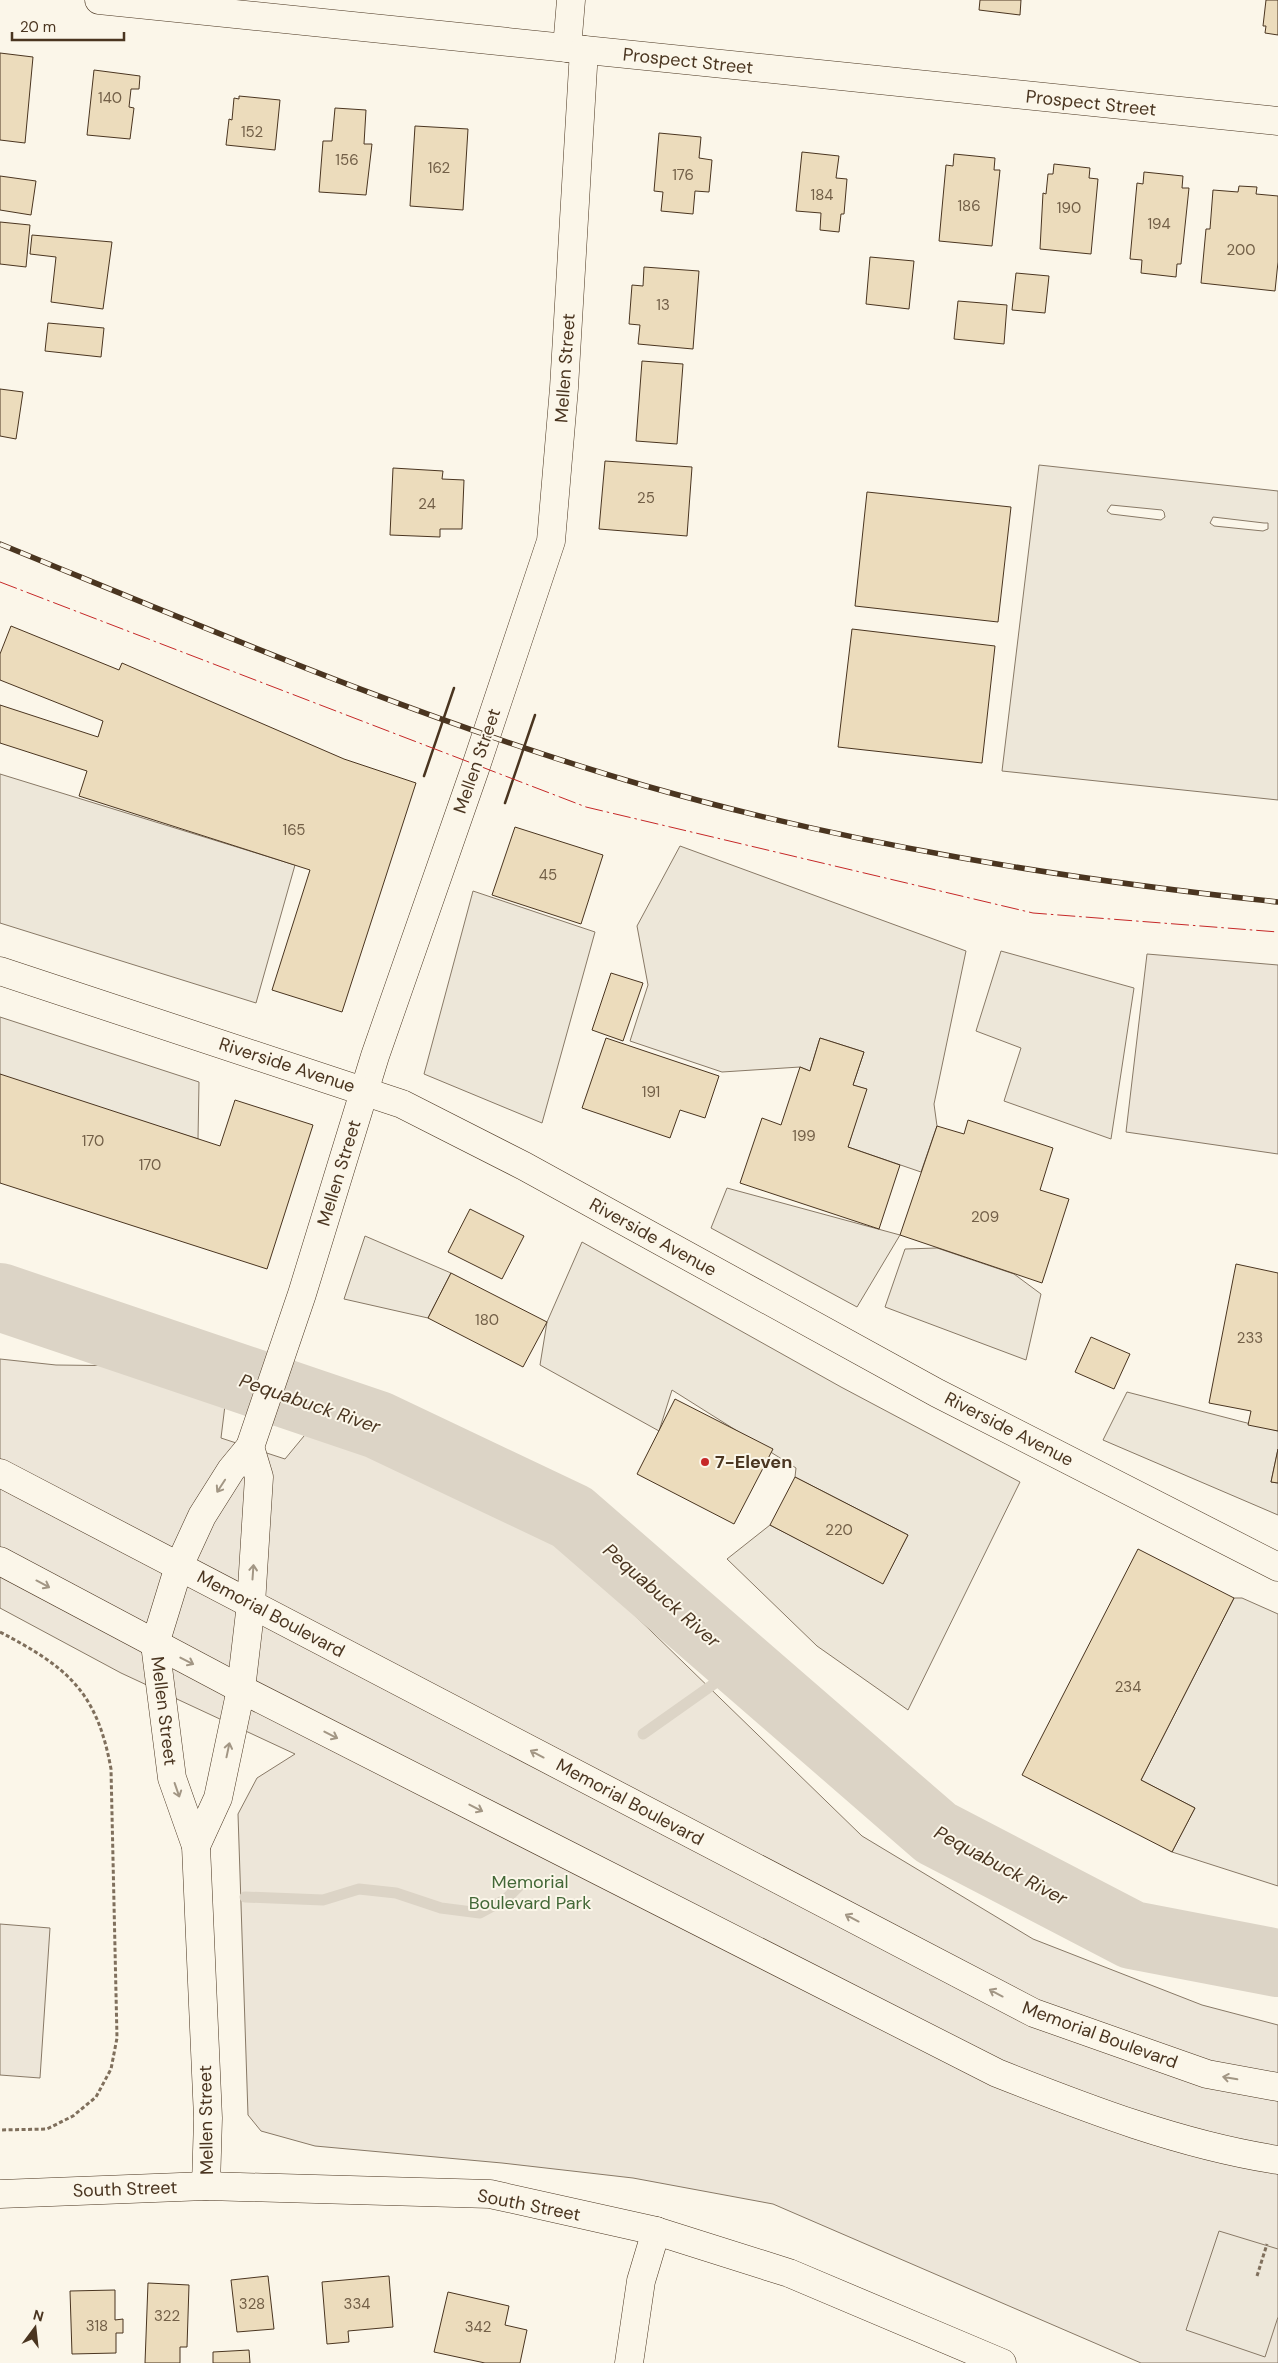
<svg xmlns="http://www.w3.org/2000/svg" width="1278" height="2363" font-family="'DM Sans',sans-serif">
<rect width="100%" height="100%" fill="#fbf6e9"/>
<g fill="#ede6d9" stroke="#887966">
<polygon points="1147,954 1278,965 1278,1154 1126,1132"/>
<polygon points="0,1359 56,1365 139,1366 226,1397 221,1438 285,1459 309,1430 501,1506 581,1563 862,1836 1033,1939 1202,2005 1278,2025 1278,2363 1141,2363 773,2204 633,2178 502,2163 315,2146 261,2131 248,2115 238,1814 257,1778 295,1754 121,1673 0,1608"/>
<polygon points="0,1924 50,1928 40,2078 0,2075"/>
</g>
<g fill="#ede7d9" stroke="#887966" fill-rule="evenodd">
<path d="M1039 465 1278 491V800L1002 771ZM1111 505 1162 510 1164 512 1165 517 1161 520 1111 514 1107 511ZM1213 517 1264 523H1268V529L1263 531 1214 526 1210 523Z"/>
<polygon points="0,774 295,865 256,1003 0,923"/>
<polygon points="680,846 966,951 934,1104 937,1126 921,1172 848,1147 866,1089 853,1085 864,1052 820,1038 810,1071 800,1067 722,1072 630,1041 648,985 637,926"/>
<polygon points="473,891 595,932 542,1123 424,1074"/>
<polygon points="1001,951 1134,988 1111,1139 1004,1101 1021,1048 976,1031"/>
<polygon points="0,1017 199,1082 198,1139 0,1077"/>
<polygon points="727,1188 900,1235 857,1307 711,1228"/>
<polygon points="365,1236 451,1273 428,1318 344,1299"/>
<polygon points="582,1242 841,1387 1020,1482 908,1710 817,1646 727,1559 770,1525 883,1583 908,1535 795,1477 796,1468 672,1390 659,1431 540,1365 547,1322"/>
<polygon points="937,1248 1014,1274 1041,1294 1026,1360 885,1307 905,1249"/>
<polygon points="1127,1392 1278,1431 1278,1449 1271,1482 1278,1483 1278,1515 1103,1440"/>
<polygon points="1234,1598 1242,1598 1278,1614 1278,1886 1172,1852 1195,1808 1141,1780"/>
<polygon points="1219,2231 1278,2249 1278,2317 1265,2357 1186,2330"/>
</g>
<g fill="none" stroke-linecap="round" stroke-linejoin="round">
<g stroke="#dcd4c6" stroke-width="11">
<polyline points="643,1734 742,1664"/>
<polyline points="245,1897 323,1900 359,1889 396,1893 441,1908 480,1913 506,1899 521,1884"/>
</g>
<polyline stroke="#dcd4c6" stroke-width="68" points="0,1297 378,1425 572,1517 936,1833 1132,1935 1278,1963"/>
</g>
<g fill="#ecdcbc" stroke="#4a3520">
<polygon points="980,0 1021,0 1020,15 979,10"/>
<polygon points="1266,0 1278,0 1278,35 1265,33 1266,26 1263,26"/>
<polygon points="0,53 33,57 25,143 0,140"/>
<polygon points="94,70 140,76 139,89 131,89 129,107 134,108 130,139 87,135"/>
<polygon points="239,96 280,100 275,150 226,145 229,119 232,120 234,98 239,99"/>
<polygon points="335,108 366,110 364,144 372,144 366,195 319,192 323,141 332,141"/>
<polygon points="415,126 468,129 463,210 410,206"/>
<polygon points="659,133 701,137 699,158 712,160 709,192 695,191 693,214 661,211 663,192 654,191"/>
<polygon points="802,152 839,156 836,178 847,179 844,214 841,214 839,232 820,230 821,213 796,211"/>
<polygon points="954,154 995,158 994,170 1000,170 992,246 939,241 946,165 953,166"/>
<polygon points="1054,164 1090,168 1089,178 1098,179 1091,254 1040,249 1043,193 1046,194 1048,174 1053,174"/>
<polygon points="1144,172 1183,176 1182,188 1189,188 1181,264 1177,264 1176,277 1141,273 1142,260 1130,259 1137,183 1143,184"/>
<polygon points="0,176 36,181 31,215 0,210"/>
<polygon points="1239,186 1257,187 1256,194 1278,196 1278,262 1275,291 1201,283 1206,229 1210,229 1213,190 1238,192"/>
<polygon points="0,222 30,225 26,267 0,264"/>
<polygon points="32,235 112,242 103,309 51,302 56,257 30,254"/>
<polygon points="870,257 914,261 909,309 866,304"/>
<polygon points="644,267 699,271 693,349 638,344 640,325 629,324 632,285 643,286"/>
<polygon points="1016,273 1049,276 1045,313 1012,310"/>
<polygon points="958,301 1007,305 1004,344 954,339"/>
<polygon points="48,323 104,328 101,357 45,351"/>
<polygon points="642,361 683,364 677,444 636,441"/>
<polygon points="0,389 23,392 16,439 0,436"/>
<polygon points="605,461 692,467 687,536 599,529"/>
<polygon points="393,468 443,471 442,479 464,480 462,529 440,529 440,537 390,535"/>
<polygon points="867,492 1011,507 998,622 855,606"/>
<polygon points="11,626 119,670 122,663 344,759 416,783 342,1012 272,990 310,870 79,796 87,771 0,743 0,705 98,737 103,721 0,680 0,654"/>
<polygon points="852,629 995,646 982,763 838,747"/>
<polygon points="515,827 603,855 581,924 492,895"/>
<polygon points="611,973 643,983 623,1041 592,1030"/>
<polygon points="606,1038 719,1076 705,1118 680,1110 670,1138 582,1108"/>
<polygon points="820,1038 864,1052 853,1085 867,1089 848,1147 900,1165 879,1229 740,1183 762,1118 781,1125 800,1067 810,1071"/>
<polygon points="0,1074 220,1146 235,1100 313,1125 267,1269 0,1183"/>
<polygon points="968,1120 1053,1148 1040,1190 1069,1199 1042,1283 900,1235 937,1126 964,1134"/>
<polygon points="470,1209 524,1236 502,1279 448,1252"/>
<polygon points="1236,1264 1278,1273 1278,1431 1248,1425 1251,1411 1209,1403"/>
<polygon points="451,1273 547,1322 523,1367 428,1318"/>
<polygon points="1091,1337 1130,1354 1114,1389 1075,1372"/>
<polygon points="675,1399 773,1449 734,1524 637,1474"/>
<polygon points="1278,1449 1278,1483 1271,1482"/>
<polygon points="795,1477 908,1535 883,1584 770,1525"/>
<polygon points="1138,1549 1234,1598 1141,1780 1195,1808 1172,1852 1022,1775"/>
<polygon points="268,2276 274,2329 237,2332 231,2280"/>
<polygon points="389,2276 393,2327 348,2331 349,2342 327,2344 322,2282"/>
<polygon points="148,2283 189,2285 187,2347 180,2347 180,2363 145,2363"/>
<polygon points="115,2290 115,2320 123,2319 123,2333 116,2333 116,2353 72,2354 70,2291"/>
<polygon points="448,2292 509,2306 505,2325 527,2330 520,2363 485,2363 434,2352"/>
<polygon points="249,2350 250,2363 213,2363 213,2352"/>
</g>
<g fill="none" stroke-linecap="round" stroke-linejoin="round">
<g stroke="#4a3520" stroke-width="29">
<g id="minor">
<polyline points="99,0 1278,121"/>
<polyline points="567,48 571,0"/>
<polyline points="196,1846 218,1798 241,1689 251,1604 259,1477 250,1447"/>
<polyline points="206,2186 208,2118 196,1846 172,1778 155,1644 179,1566 202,1516 231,1470 250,1447 302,1294 375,1056 475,769 551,541 564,388 584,50"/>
<polyline points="629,2363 641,2281 656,2231"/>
</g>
</g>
<g stroke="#4a3520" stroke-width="29">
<g id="major">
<polyline points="0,1473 1034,2013 1207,2074 1278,2087"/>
<path d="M0 1561 241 1689 997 2073C1088 2109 1181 2145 1278 2160"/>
<polyline points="0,2194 206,2186 490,2194 656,2231 789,2273 1002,2363"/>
</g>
</g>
<g stroke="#4a3520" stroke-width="29">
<polyline id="highway" points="0,971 402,1104 524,1166 937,1393 1278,1567"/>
</g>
<g stroke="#7f6f5c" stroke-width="3" stroke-dasharray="4 2.5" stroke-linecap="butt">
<path d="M0 1632C67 1667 97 1691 111 1769L117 2038 111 2069 96 2097 73 2116 47 2129 0 2130"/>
<polyline points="1257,2276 1267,2244"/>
</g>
<use href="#minor" stroke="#fbf6e9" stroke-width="28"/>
<use href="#major" stroke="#fbf6e9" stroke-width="28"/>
<use href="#highway" stroke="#fbf6e9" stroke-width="28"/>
<g stroke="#4a3520" stroke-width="5.5">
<path id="rail" d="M0 544C213 631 425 722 646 786 852 845 1065 879 1278 902"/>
</g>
<use href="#rail" stroke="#fbf6e9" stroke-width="4" stroke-dasharray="11" stroke-linecap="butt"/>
<g stroke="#4a3520" stroke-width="2.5">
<polyline points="424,776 454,688"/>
<polyline points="505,803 535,715"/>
</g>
<polyline stroke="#c62828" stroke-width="1" stroke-dasharray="18 4 2.5 4" stroke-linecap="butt" points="0,582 586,807 1033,913 1278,932"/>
</g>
<defs><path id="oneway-shaft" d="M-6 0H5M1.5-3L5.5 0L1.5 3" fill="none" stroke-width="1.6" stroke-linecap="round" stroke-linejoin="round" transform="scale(1.25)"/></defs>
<g stroke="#a29684">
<use href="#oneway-shaft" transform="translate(221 1486) rotate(123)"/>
<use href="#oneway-shaft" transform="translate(253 1572) rotate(-86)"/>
<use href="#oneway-shaft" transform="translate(43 1584) rotate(28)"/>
<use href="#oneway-shaft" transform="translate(187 1661) rotate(27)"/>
<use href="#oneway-shaft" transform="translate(331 1735) rotate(27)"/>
<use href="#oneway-shaft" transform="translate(228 1750) rotate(-78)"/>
<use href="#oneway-shaft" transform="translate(537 1754) rotate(-152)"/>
<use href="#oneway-shaft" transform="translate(177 1790) rotate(71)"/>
<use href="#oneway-shaft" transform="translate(476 1808) rotate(27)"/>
<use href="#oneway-shaft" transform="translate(852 1918) rotate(-152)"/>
<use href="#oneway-shaft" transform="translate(996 1993) rotate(-152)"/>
<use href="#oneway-shaft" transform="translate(1230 2078) rotate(-170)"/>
</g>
<circle fill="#c62828" stroke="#fbf6e9" stroke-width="2" cx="705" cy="1462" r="5"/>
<g text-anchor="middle" stroke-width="4" stroke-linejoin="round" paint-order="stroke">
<g font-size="15" fill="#725f47">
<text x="110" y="103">140</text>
<text x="252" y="137">152</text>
<text x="347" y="165">156</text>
<text x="439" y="173">162</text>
<text x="683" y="180">176</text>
<text x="822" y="200">184</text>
<text x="969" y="211">186</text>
<text x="1069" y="213">190</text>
<text x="1159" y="229">194</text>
<text x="1241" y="255">200</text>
<text x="663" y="310">13</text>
<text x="646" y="503">25</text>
<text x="427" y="509">24</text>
<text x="294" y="835">165</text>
<text x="548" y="880">45</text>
<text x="651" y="1097">191</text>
<text x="804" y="1141">199</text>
<text x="93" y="1146">170</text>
<text x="150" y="1170">170</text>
<text x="985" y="1222">209</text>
<text x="487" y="1325">180</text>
<text x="1250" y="1343">233</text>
<text x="839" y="1535">220</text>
<text x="1128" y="1692">234</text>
<text x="252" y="2309">328</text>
<text x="357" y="2309">334</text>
<text x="167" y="2321">322</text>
<text x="97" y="2331">318</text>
<text x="478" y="2332">342</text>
</g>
<g font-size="18" fill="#4a3520" stroke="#fbf6e9">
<text transform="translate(688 61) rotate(6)" y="6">Prospect Street</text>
<text transform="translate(1091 103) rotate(6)" y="6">Prospect Street</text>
<text transform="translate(565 368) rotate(-86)" y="6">Mellen Street</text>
<text transform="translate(477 761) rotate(-71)" y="6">Mellen Street</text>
<text transform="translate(287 1065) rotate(18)" y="6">Riverside Avenue</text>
<text transform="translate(339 1173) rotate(-73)" y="6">Mellen Street</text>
<text transform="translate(653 1237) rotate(29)" y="6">Riverside Avenue</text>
<text transform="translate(1009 1429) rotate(27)" y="6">Riverside Avenue</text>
<text transform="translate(271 1614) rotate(28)" y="6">Memorial Boulevard</text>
<text transform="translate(164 1711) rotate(83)" y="6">Mellen Street</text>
<text transform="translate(630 1802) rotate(28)" y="6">Memorial Boulevard</text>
<text transform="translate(1100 2035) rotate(20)" y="6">Memorial Boulevard</text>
<text transform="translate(206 2120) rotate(-91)" y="6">Mellen Street</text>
<text transform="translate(125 2189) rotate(-2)" y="6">South Street</text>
<text transform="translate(529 2205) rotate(11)" y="6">South Street</text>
</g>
<g font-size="18" font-weight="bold" fill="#4a3520" stroke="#fbf6e9" text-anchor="start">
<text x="715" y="1468">7-Eleven</text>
</g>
<g font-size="18" fill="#436837" stroke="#fbf6e9">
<text x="530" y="1888">Memorial<tspan x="530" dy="21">Boulevard Park</tspan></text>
</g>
<g font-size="19" font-style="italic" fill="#4a3520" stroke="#fbf6e9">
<text transform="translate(310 1403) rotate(19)" y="7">Pequabuck River</text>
<text transform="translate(662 1595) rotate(41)" y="7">Pequabuck River</text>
<text transform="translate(1001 1865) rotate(28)" y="7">Pequabuck River</text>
</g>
</g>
<g transform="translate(35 2328) rotate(15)" stroke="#fbf6e9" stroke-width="4" paint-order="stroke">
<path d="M0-4L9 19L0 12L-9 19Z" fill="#4a3520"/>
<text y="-8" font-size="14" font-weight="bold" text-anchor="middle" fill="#4a3520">N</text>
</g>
<path d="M12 32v8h112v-8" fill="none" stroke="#4a3520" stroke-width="2.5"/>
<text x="20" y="32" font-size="15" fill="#4a3520" stroke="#fbf6e9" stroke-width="4" paint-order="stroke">20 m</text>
</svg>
